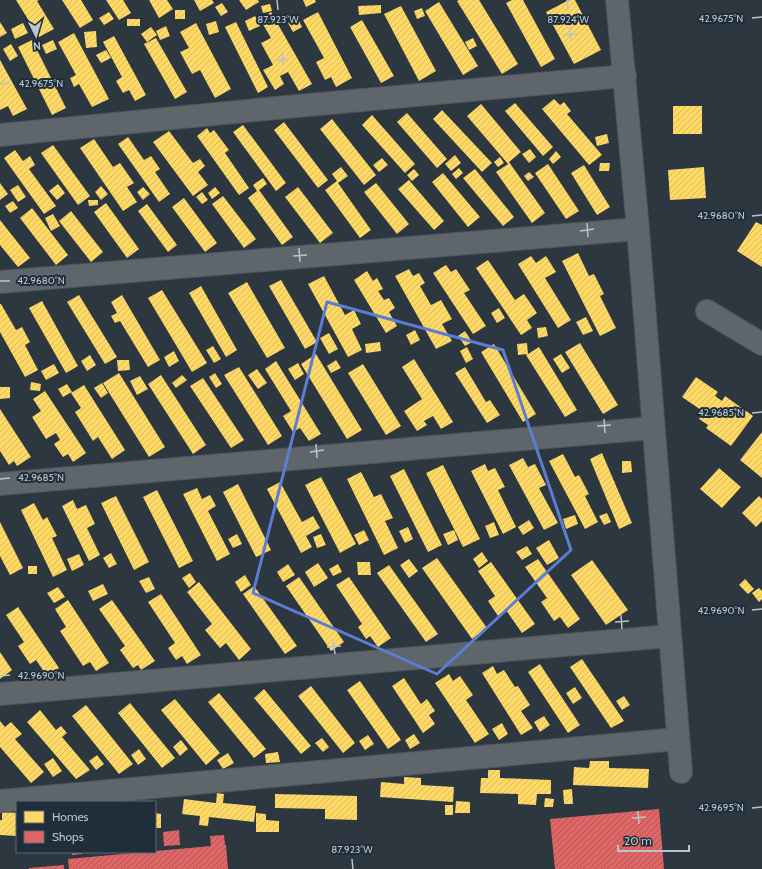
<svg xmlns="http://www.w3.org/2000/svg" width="762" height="869" font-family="Cabin,sans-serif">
<defs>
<pattern id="homes-hatch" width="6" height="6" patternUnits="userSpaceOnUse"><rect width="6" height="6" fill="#ffd966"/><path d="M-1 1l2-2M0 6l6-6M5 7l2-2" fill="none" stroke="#d7b95e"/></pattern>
<pattern id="shops-hatch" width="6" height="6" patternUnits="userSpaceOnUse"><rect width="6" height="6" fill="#e06666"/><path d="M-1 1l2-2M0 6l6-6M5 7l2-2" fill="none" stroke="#ad595a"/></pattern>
</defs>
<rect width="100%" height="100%" fill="#2d373f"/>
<g fill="url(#homes-hatch)">
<polygon points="16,0 39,0 37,1 54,29 39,37"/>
<polygon points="62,0 81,0 93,20 80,28"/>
<polygon points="106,0 123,0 131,13 119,20"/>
<polygon points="149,0 167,0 173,9 159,18"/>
<polygon points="194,0 212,0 214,3 200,11"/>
<polygon points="239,0 258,0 259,2 246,10"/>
<polygon points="303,0 315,0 316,2 306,7"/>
<polygon points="459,0 479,0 518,64 502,74 457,1"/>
<polygon points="512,0 523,0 555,59 541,67 506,3"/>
<polygon points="569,0 575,0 601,50 574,64 546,12"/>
<polygon points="439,2 478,66 463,75 425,11"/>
<polygon points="222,3 228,12 221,16 215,7"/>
<polygon points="270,4 272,11 263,13 261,6"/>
<polygon points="381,5 381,13 359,15 358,6"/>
<polygon points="401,6 436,71 419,81 384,14"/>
<polygon points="422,8 425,16 417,19 414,11"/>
<rect x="175" y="10" width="10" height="9"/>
<polygon points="109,12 114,19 104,25 99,18"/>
<polygon points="271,12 312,84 299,91 288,72 280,76 284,84 275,90 263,70 273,65 261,43 271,38 260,19"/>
<polygon points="318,12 352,78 336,87 331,77 325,80 316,62 324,58 303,20"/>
<polygon points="255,16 260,26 249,31 245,21"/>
<polygon points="297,17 302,27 293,32 288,23"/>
<rect x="127" y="19" width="13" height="7"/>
<polygon points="362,20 394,76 381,83 350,27"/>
<polygon points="216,21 219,32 209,35 206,24"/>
<polygon points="0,22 7,33 0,37"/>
<polygon points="236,22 268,87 258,93 225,27"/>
<polygon points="23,23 28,33 15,39 11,29"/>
<polygon points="196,23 231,89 215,98 200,70 192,74 180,52 189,48 180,32"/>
<polygon points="166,26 170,36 160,40 156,31"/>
<polygon points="151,27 157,35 147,42 141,34"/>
<polygon points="96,31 97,47 86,48 84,32"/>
<polygon points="74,33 109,99 92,107 79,84 74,87 70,78 76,75 58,42"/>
<polygon points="114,36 146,95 135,101 129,90 123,93 116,81 122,77 103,42"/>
<polygon points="156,38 187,92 175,99 144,44"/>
<polygon points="473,38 477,46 469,50 465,42"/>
<polygon points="32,40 66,108 52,115 18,47"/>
<polygon points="53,40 57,49 46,54 42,45"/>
<polygon points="11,44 18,56 10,61 3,49"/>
<polygon points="106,50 111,58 101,63 96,55"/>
<polygon points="0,60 27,109 13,116 8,106 0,110"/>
<polygon points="554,99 560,105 564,102 571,111 567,114 602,155 589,165 542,109"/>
<polygon points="515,103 553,147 543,156 505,111"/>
<polygon points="481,104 521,152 509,162 545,213 532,223 496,172 508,164 467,116"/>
<rect x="673" y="106" width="29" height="28"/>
<polygon points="442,110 492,163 482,172 433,119"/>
<polygon points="407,113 447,159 437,168 397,122"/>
<polygon points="372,115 415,164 405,173 362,125"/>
<polygon points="332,119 376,175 364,185 320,129"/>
<polygon points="284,122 328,180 318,188 274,130"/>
<polygon points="243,125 286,183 276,191 233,132"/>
<polygon points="207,128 210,133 214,130 229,150 225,153 249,188 239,195 197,136"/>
<polygon points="169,131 193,163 200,159 205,166 198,172 208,185 193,196 153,142"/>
<polygon points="607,134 609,143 597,146 595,137"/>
<polygon points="128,137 144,160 151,156 160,169 155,172 170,194 159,202 118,144"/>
<polygon points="94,139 113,167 120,163 134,183 127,187 137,202 123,211 80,148"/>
<polygon points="53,145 90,196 78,205 41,153"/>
<polygon points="530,149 536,157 529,163 522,154"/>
<polygon points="15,150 23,161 30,156 35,165 29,169 56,206 44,214 4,158"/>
<polygon points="556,151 561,157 553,164 549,159"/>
<polygon points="455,155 461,163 451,171 445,164"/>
<polygon points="500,157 504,163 498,167 494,162"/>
<polygon points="382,158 388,165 379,172 373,165"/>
<polygon points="600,163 610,163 609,171 599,171"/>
<polygon points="548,164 579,211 566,219 535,173"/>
<polygon points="584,165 610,207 597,215 571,173"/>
<polygon points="341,167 348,176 338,183 371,230 360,238 325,190 337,181 332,174"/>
<polygon points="704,167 706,198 670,200 668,170"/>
<polygon points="459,168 463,173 456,179 452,174"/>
<polygon points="414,169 419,175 412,181 407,175"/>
<polygon points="475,169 514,217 503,226 463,178"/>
<polygon points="529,172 534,177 528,181 524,176"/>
<polygon points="443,173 480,217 468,227 432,182"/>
<polygon points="263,178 267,184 259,190 293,237 282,245 248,198 257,191 253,185"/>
<polygon points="409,180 444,221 434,230 398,189"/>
<polygon points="0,183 8,194 0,200"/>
<polygon points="376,183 409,224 397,234 364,192"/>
<polygon points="58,184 65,193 57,200 49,191"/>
<polygon points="18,185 26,197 18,202 10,190"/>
<polygon points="101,186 108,194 101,200 95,192"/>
<polygon points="143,187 150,194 143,200 137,192"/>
<polygon points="215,187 220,193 212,199 208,193"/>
<polygon points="298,187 333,233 320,243 285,197"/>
<polygon points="202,192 208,200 202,204 196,197"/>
<polygon points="223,196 256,239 244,248 212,204"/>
<polygon points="184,198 217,243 205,252 172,207"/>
<polygon points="88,200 98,200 98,205 89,206"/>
<polygon points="13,201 18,208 10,213 5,206"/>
<polygon points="106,203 139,249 127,258 94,212"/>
<polygon points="147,204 177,245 168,252 138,211"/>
<polygon points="32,208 68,255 56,265 20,218"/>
<polygon points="71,211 103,252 91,262 59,221"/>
<polygon points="53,214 60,226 51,231 45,218"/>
<polygon points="0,220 30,258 18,267 0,245"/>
<polygon points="756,222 762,225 762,267 737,251"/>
<polygon points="578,253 589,276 594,274 604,294 600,296 616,328 600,336 562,261"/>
<polygon points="531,256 536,263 546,256 556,272 545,278 571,320 558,328 518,264"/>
<polygon points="488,260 515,300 524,294 537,313 527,320 532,328 521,335 476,268"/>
<polygon points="446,265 451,272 456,269 470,290 464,293 486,326 473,334 433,273"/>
<polygon points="409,269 413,276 419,273 425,283 420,286 431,305 441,300 452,319 442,324 452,341 436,349 395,276"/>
<polygon points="367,271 373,281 377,278 383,289 378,291 384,300 389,298 395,308 389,312 397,326 386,333 354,280"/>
<polygon points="324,276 345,315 354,310 361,324 352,329 362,350 348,357 308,284"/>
<polygon points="281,280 317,342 305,349 269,286"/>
<polygon points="247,282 285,348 267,358 228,293"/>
<polygon points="201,286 237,350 226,357 189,293"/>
<polygon points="162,290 207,363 192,372 148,298"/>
<polygon points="79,295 117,357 105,364 67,302"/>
<polygon points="122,295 160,360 148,367 120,321 115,323 111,316 117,313 111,302"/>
<polygon points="42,301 78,366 66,373 29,308"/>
<polygon points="0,304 1,304 16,330 22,327 30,342 25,345 38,370 25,377 0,332"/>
<polygon points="499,308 505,318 497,323 491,313"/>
<polygon points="586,317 593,331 583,335 576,322"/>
<polygon points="546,327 548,336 538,338 537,328"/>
<polygon points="415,330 420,340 411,345 406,335"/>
<polygon points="465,331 472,342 465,346 458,336"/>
<polygon points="329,333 338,349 329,354 320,338"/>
<polygon points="380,342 381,351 366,353 365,344"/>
<polygon points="527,343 528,354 539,347 577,410 565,417 526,355 527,354 518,355 517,344"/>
<polygon points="580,343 618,405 603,414 565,352"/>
<polygon points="494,344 536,414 523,422 481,352"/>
<polygon points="213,346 221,359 214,363 206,350"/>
<polygon points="467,347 473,359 466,363 460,351"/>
<polygon points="174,351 179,361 169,367 164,357"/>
<polygon points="316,354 362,430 347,439 301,364"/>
<polygon points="561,354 570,368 562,373 553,359"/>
<polygon points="90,355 96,365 87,371 81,361"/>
<polygon points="414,359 453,422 441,429 433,416 424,421 427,425 417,431 404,411 422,399 402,367"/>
<polygon points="117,360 129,360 130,370 118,371"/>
<polygon points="336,360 341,368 331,373 327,366"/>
<polygon points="276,361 321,434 309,441 300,428 293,432 283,416 291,411 265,369"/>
<polygon points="298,363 304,374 295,380 288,369"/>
<polygon points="54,364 59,373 46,380 41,371"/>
<polygon points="363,364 401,426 386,435 348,373"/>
<polygon points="239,367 282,436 268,445 224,375"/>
<polygon points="465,367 486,402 490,400 500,415 487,423 455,373"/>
<polygon points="257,369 267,383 258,389 248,375"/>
<polygon points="119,373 165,447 149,457 103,383"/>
<polygon points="215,373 222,384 216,388 209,377"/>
<polygon points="161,375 206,445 193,454 148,384"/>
<polygon points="182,375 187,380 176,388 172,383"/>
<polygon points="140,376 148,389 137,395 130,381"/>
<polygon points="696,377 718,392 715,396 722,401 725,396 753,416 731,446 706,428 708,425 699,419 704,412 682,397"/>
<polygon points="203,378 244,440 231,448 190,386"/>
<polygon points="31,382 41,384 40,391 30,390"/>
<polygon points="102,383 108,393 101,398 94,388"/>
<polygon points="67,384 72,392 63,397 58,389"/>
<polygon points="84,385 125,450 112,459 98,437 93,441 75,412 81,408 71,393"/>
<polygon points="0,387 10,387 10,398 0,399"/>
<polygon points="45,391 86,453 73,462 68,454 63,457 54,444 60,440 56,433 46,439 32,417 41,411 33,399"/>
<polygon points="0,409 31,457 17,466 14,461 9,465 0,451"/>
<polygon points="762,432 762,478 740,460"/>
<polygon points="602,453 632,523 619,529 590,459"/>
<polygon points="563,454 575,477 579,475 589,494 585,496 598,522 585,529 549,461"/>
<polygon points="523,458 528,467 535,464 546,485 539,488 558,523 544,530 509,465"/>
<polygon points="622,461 631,461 632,472 622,473"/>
<polygon points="485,464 488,471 495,468 505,487 498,490 516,527 503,534 471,471"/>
<polygon points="443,465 480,539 463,547 426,473"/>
<polygon points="719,468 741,487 722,508 700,489"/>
<polygon points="404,469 442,545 428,552 390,476"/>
<polygon points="361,472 374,497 381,494 393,518 385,521 398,548 384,555 347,479"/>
<polygon points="321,477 356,544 340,553 305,485"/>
<polygon points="280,482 302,522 313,516 320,528 306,536 312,547 301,553 267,489"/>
<polygon points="238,484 271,550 256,557 223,492"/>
<polygon points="197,488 202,499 210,495 216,506 208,511 230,554 217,561 183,494"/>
<polygon points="157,490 193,561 179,568 143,497"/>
<polygon points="116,496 149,562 134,570 101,503"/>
<polygon points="759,496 762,499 762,521 756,527 742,513"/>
<polygon points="73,500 77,509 86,505 95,524 87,528 100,555 89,561 62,506"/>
<polygon points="34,503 43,520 47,517 57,536 52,538 67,570 53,577 21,510"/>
<polygon points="607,513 611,522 604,525 599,516"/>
<polygon points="575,515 578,524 566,529 563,519"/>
<polygon points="529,520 534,528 523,535 518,527"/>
<polygon points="0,522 23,568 10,575 0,556"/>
<polygon points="494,522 499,535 490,538 485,526"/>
<polygon points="408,527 413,539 405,543 399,531"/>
<polygon points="364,530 369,540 359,545 354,535"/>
<polygon points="454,530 458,540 448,545 443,534"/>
<polygon points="237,534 242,544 233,548 228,539"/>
<polygon points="321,534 326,545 317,548 313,537"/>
<polygon points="549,540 559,558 547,565 536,548"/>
<polygon points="527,546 532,554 522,560 516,552"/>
<polygon points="482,552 488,561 479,568 473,559"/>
<polygon points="111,553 117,564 109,568 103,558"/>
<polygon points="79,554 84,565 72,571 67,559"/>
<polygon points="437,558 487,628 472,639 422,568"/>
<polygon points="409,559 418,571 409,578 400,565"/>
<polygon points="538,559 580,619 568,628 560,617 554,621 541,602 547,598 525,567"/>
<polygon points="592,560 628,610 606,625 571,575"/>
<polygon points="357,562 370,562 371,575 358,575"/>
<polygon points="491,562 535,624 522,633 506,610 498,616 488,601 495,596 478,571"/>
<polygon points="318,563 328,578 314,587 305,572"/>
<polygon points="288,564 295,575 283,582 277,572"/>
<polygon points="338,564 342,572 333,576 329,569"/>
<polygon points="389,565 438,634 426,642 377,573"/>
<rect x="28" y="566" width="9" height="8"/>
<polygon points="190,573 196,582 189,588 182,578"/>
<polygon points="245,575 251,585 241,592 235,582"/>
<polygon points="149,577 155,589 146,593 139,581"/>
<polygon points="299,577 344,642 331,651 286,586"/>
<polygon points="349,577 391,638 378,647 370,636 366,639 358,627 362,624 336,585"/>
<polygon points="745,579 754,589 748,594 739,585"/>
<polygon points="199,582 251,649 239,660 226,643 220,648 205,630 212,624 187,592"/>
<polygon points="103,584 108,594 93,601 88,591"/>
<polygon points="254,586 297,646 285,654 243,594"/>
<polygon points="58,587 65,597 54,603 47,593"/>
<polygon points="759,588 762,591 762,599 759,602 752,593"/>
<polygon points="161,594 201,655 187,664 182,656 176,660 168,648 175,643 148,602"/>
<polygon points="68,600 109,663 96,671 90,662 83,666 60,631 66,627 55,609"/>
<polygon points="112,600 155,661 141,670 138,665 133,668 120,650 125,646 99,609"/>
<polygon points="18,607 59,668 47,676 36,660 30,664 18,646 24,642 6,615"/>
<polygon points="0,652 12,670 0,679"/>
<polygon points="582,659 624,721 611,728 570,667"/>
<polygon points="540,664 580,725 568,733 528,672"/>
<polygon points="493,666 497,674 504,670 515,687 518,686 530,705 521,711 533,728 521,735 482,673"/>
<polygon points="449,674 453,681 460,676 473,695 466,700 489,734 475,743 435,683"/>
<polygon points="404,678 421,704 427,699 435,711 429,715 435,724 423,733 392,686"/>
<polygon points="360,681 401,740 388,749 347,690"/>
<polygon points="311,686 355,743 343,753 298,696"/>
<polygon points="575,687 582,698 573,704 566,693"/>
<polygon points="264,689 311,746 301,754 254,698"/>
<polygon points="219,693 266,749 254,758 208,702"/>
<polygon points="624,696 630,705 622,710 616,701"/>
<polygon points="175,699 220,753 206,765 161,710"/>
<polygon points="130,703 175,758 162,768 118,713"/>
<polygon points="86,705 133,764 119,774 72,716"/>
<polygon points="40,710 56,730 61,726 67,733 62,737 90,770 76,779 27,722"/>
<polygon points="544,716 550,725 540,732 534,722"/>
<polygon points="0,721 5,727 11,722 22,734 15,739 44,772 31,783 0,747"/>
<polygon points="502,723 508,734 499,740 492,729"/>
<polygon points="414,734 420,743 410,749 405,740"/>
<polygon points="368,735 374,744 365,750 359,741"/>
<polygon points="322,738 329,747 323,752 315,743"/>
<polygon points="181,740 188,749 180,756 173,747"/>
<polygon points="139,749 146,759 138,765 131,755"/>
<polygon points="278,752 280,762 266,763 265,754"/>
<polygon points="228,753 234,763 223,769 217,760"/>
<polygon points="97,755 104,764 96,770 89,761"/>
<polygon points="53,758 62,771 53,777 44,764"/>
<polygon points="590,761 609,761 609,768 649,769 648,788 573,785 574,767 589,768"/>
<polygon points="488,770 500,770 500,778 551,780 551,794 537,794 536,805 518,804 518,794 480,793 481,778 488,778"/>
<polygon points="404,777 421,778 421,785 454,787 453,802 380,797 381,782 404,784"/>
<polygon points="572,789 573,804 564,804 563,790"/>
<polygon points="217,793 224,794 223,803 256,806 254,822 209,817 208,826 199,825 200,816 182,814 184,799 216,803"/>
<polygon points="275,794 357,796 357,820 325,819 325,809 275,808"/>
<polygon points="545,798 554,799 553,807 544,807"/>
<polygon points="456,801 470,802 470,813 455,813"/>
<rect x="445" y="805" width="8" height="10"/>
<polygon points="2,812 17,813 17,836 0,835 0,820 2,820"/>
<polygon points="155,813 161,814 161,828 155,828"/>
<polygon points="256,813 266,814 266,820 279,821 279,832 256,832"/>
</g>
<g fill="url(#shops-hatch)">
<polygon points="659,809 664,869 555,869 550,819"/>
<polygon points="179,830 180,845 164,846 163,832"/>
<polygon points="224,835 225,845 226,845 228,869 69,869 68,859 211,846 210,836"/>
<polygon points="72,852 82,852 82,854 72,855"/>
<polygon points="64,865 64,869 29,869 29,868"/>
</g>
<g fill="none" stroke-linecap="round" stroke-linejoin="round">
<g stroke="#4c5359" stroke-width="24">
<g id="street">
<polyline points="617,0 638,229 681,772"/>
<polyline points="0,135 276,108 625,76"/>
<polyline points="0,282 638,229"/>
<polyline points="707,311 762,344"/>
<polyline points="0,484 653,428"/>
<polyline points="0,694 670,636"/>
<polyline points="0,801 678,739"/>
</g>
</g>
<use href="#street" stroke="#5e656b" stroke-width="22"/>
</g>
<path fill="none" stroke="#5b7dd4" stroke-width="3" stroke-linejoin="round" d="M327 302 503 350 571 550 437 674 253 593Z"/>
<path fill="none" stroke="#b8c4ce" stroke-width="1.5" d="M277 0 278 10M567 0 568 10M752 18 762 17M570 27 571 41M563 35 577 34M282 52 283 66M276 60 289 59M0 84 10 83M752 216 762 215M587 223 588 237M580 231 594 229M299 248 300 262M293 256 307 255M0 281H10M752 413 762 412M604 419 605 433M597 426 611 425M316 444 317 458M310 452 324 450M0 479 10 478M752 610 762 609M621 615 622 629M615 622 629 621M333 640 335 654M327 647 341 646M0 676 10 675M752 808 762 807M638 811 639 824M632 818 646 817M352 859 353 869"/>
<g font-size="10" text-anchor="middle" fill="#b8c4ce" stroke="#1f2e3a" stroke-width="4" stroke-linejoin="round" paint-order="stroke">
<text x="721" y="22">42.9675°N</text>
<text x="278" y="23">87.923°W</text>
<text x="568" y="23">87.924°W</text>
<text x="41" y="87">42.9675°N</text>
<text x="721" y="219">42.9680°N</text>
<text x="41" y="284">42.9680°N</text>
<text x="721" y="416">42.9685°N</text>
<text x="41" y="481">42.9685°N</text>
<text x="721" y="614">42.9690°N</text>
<text x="41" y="679">42.9690°N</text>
<text x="721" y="811">42.9695°N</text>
<text x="352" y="853">87.923°W</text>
</g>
<rect x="16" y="801" width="140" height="52" fill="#1f2e3a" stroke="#5c6a75"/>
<rect x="24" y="811" width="20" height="12" fill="#ffd966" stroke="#5c6a75"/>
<text x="52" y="821" font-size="12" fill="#b8c4ce">Homes</text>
<rect x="24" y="831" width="20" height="12" fill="#e06666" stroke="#5c6a75"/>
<text x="52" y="841" font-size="12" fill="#b8c4ce">Shops</text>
<g transform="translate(36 36) rotate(175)" stroke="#1f2e3a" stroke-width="3" paint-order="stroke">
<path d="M0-3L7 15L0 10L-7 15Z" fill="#b8c4ce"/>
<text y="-6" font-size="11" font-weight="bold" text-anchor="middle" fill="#b8c4ce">N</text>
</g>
<path d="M618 845v6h71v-6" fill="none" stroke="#b8c4ce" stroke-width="2"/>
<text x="624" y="845" font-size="12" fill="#b8c4ce" stroke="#1f2e3a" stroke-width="3" paint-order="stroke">20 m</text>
</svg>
